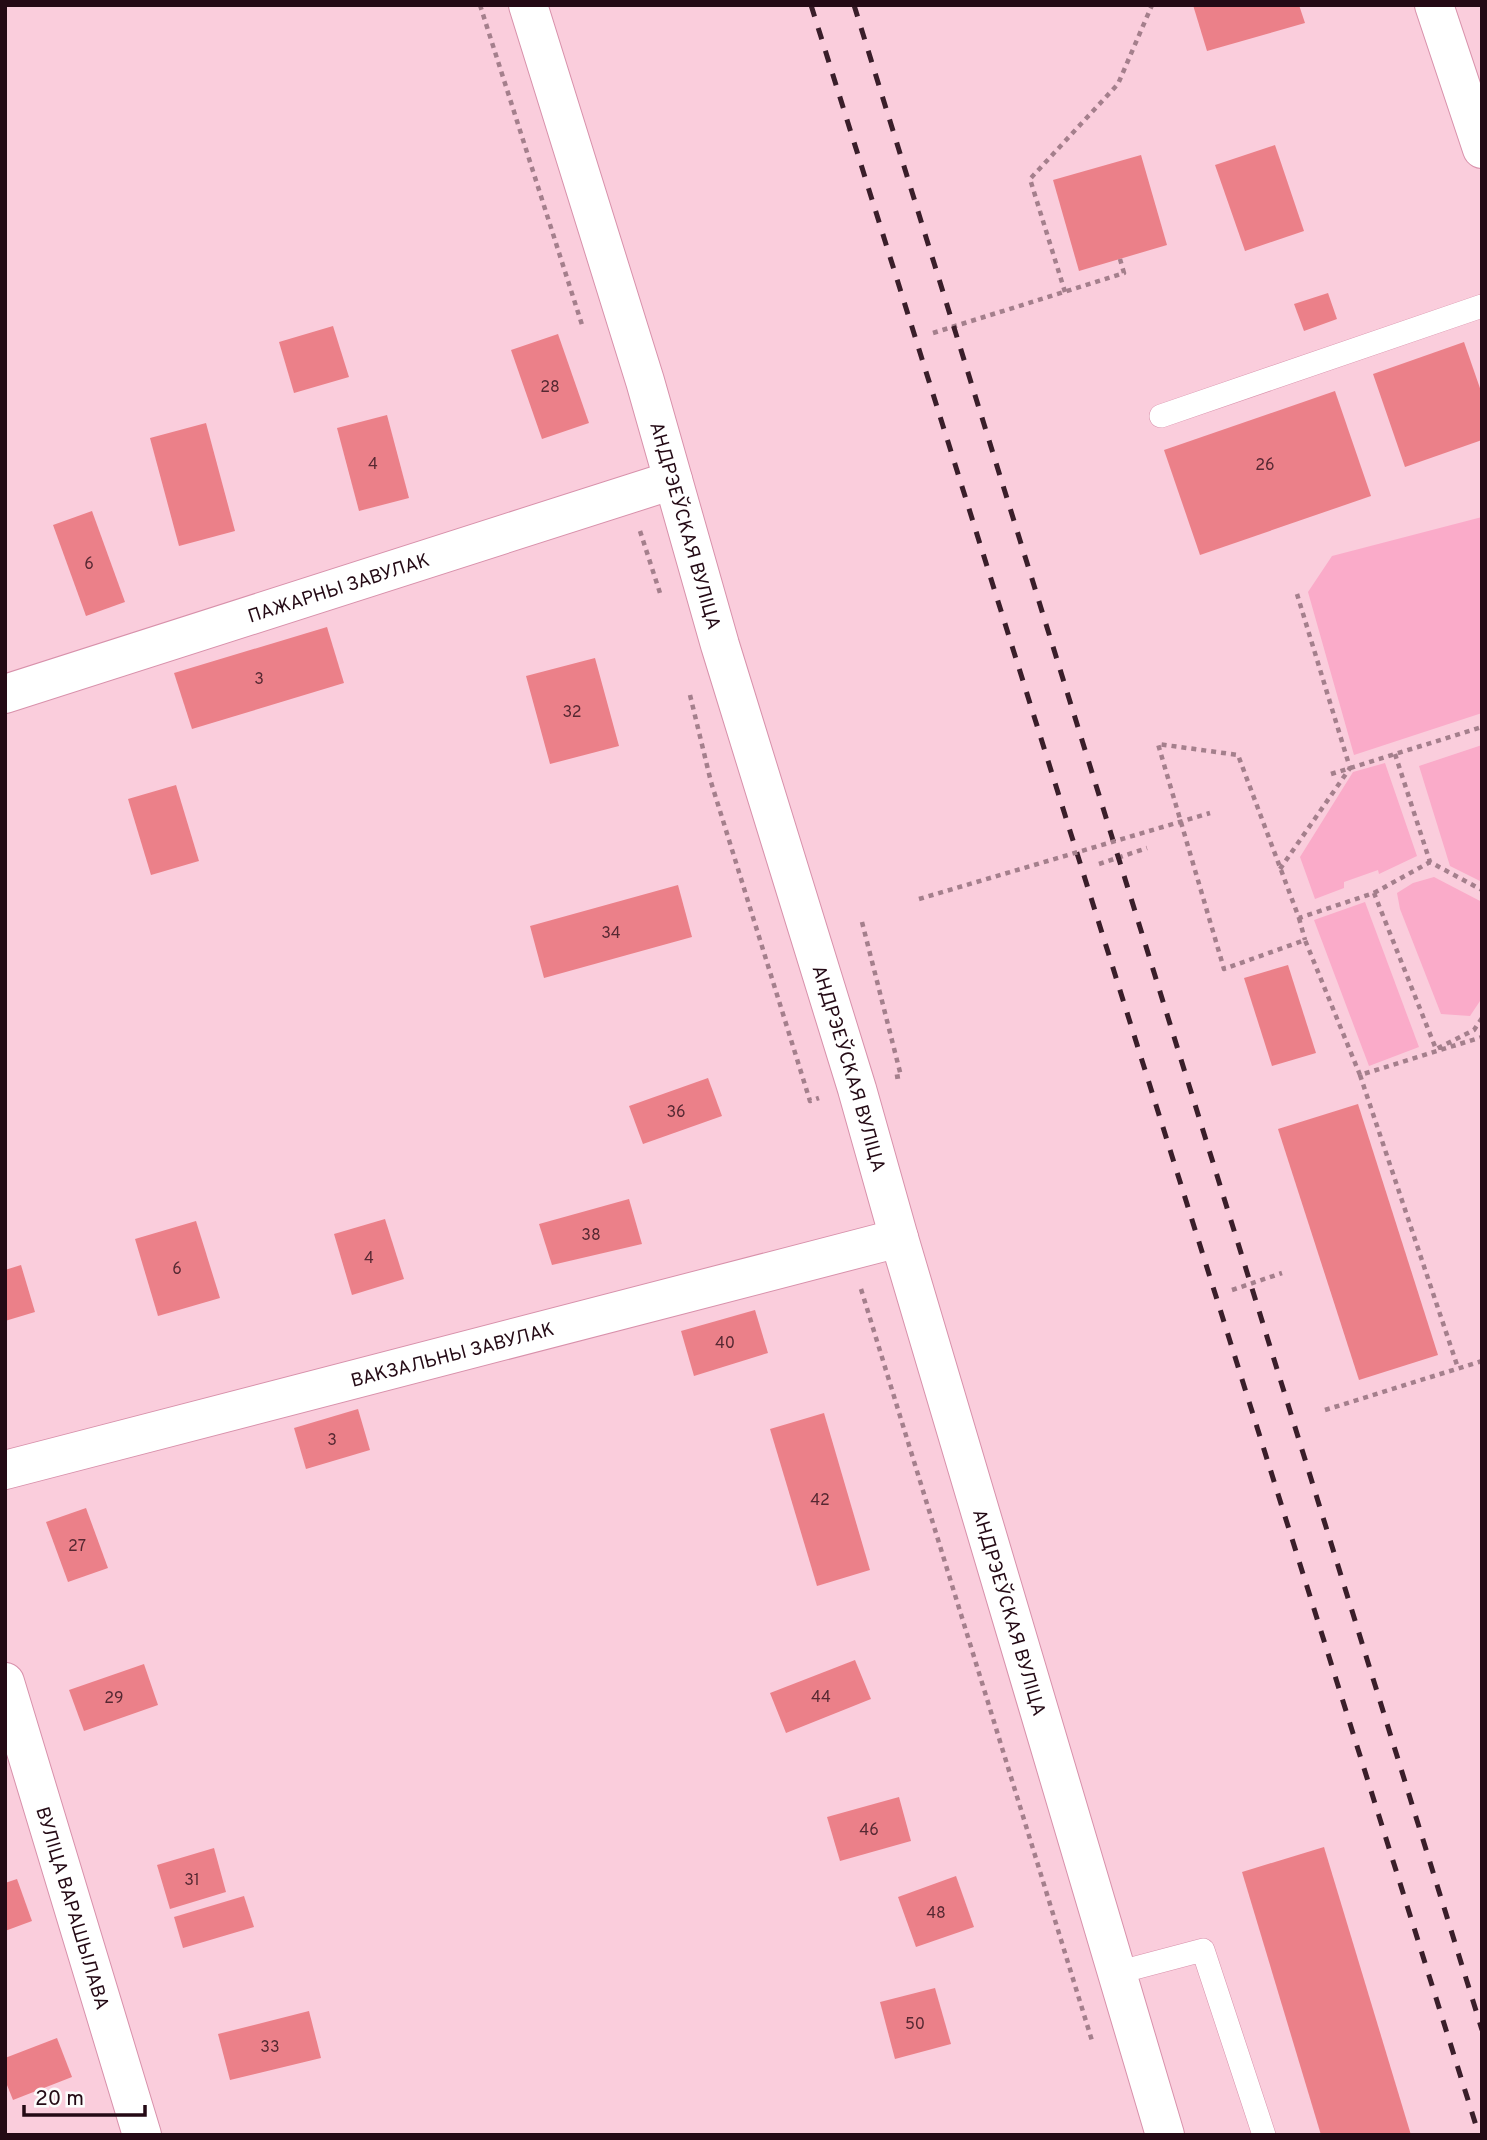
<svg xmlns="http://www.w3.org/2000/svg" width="1487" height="2140" font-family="Overpass,sans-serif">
<rect width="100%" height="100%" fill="#facddc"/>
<g fill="#faabc9">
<polygon points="1482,517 1482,588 1480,589 1482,595 1482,713 1354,755 1308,592 1332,556"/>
<polygon points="1482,745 1482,882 1450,866 1419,766"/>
<polygon points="1385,763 1417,856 1379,874 1378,870 1344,882 1344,888 1315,899 1300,857 1353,772"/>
<polygon points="1434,877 1482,902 1482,998 1470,1016 1441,1014 1400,909 1397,893 1413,883"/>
<polygon points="1365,902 1419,1047 1369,1066 1314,920"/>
</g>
<g fill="#eb8089">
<polygon points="1193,5 1299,5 1305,23 1207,51"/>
<polygon points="1275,145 1304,231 1245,251 1215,165"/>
<polygon points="1141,155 1167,245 1079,271 1053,180"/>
<polygon points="1328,293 1337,319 1304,331 1294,304"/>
<polygon points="333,326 349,377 294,393 279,342"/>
<polygon points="558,334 589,423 542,439 511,350"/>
<polygon points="1464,342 1482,394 1482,440 1405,467 1373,374"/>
<polygon points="1335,391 1371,496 1200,555 1164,450"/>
<polygon points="387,415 409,498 359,511 337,428"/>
<polygon points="206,423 235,531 179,546 150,438"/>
<polygon points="92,511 125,602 86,616 53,525"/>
<polygon points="327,627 344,683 192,729 174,673"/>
<polygon points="595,658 619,746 550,764 526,676"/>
<polygon points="176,785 199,861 151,875 128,799"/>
<polygon points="678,885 692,937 544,978 530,926"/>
<polygon points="1288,965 1316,1053 1272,1066 1244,978"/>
<polygon points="708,1078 722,1116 643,1144 629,1106"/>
<polygon points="1358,1104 1438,1355 1359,1380 1278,1129"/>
<polygon points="629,1199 642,1244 552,1265 539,1224"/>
<polygon points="385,1219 404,1279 352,1295 334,1234"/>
<polygon points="196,1221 220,1298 158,1316 135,1239"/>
<polygon points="21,1265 35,1312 5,1321 5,1270"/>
<polygon points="755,1310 768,1353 694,1376 681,1331"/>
<polygon points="358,1409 370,1450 306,1469 294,1428"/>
<polygon points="824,1413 870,1570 817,1586 770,1429"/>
<polygon points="86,1508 108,1568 68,1582 46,1522"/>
<polygon points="855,1660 871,1699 786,1733 770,1693"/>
<polygon points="144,1664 158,1705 84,1731 69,1690"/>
<polygon points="899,1797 911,1841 840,1861 827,1817"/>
<polygon points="1324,1847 1411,2135 1321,2135 1242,1872"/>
<polygon points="214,1848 226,1892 170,1909 157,1865"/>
<polygon points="956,1876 974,1927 916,1947 898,1897"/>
<polygon points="17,1879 32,1921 5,1931 5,1883"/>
<polygon points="244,1896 254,1927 183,1948 174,1917"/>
<polygon points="935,1988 951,2044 895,2059 880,2002"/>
<polygon points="309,2011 321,2058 230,2080 218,2034"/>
<polygon points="57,2038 72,2077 13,2100 5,2080 5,2058"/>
</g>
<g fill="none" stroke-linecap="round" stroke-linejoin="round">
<g stroke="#d891ab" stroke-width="24">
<g id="lane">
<polyline points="1161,416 1482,306"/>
<polyline points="1116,1973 1203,1950 1264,2135"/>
</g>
</g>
<g stroke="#d891ab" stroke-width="40">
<g id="street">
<path id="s1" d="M5 694 673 480"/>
<path id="s2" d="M5 1470 899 1238"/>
<path id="s3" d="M5 1682 142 2135"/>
</g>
</g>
<g stroke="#d891ab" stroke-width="40">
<g id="secondary">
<path id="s4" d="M528 5 645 381 720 645 857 1089 899 1238 1165 2135"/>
</g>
</g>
<g stroke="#d891ab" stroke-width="40">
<polyline id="primary" points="1434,5 1482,149"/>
</g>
<g stroke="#a47f8c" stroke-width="4.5" stroke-dasharray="5 5" stroke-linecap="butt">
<polyline points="480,5 583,328"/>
<polyline points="1065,292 1030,179 1118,84 1152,5"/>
<polyline points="933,333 1124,273 1120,259"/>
<polyline points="640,531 660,593"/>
<polyline points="690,695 711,782 810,1101 819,1098"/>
<polyline points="1395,754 1430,862 1482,890"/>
<polyline points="1331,774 1482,727"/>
<polyline points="1099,864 1147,848"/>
<polyline points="1280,869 1350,768 1297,594"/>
<polyline points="1374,893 1430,862"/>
<polyline points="1299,918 1305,940"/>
<polyline points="862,922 901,1076 895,1077"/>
<polyline points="1482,1018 1474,1030 1436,1049 1374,893 1299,918 1238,755 1158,744 1224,969 1305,940 1360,1075 1482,1037"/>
<polyline points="1360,1075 1458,1368"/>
<polyline points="861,1289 1093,2044"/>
<polyline points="1232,1290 1282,1273"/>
<polyline points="1325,1410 1482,1361"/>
</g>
<use href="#lane" stroke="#fff" stroke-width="23"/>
<use href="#street" stroke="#fff" stroke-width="38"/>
<use href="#secondary" stroke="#fff" stroke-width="38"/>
<use href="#primary" stroke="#fff" stroke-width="38"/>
<g stroke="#3a1e2a" stroke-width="5" stroke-dasharray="12 12" stroke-linecap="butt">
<polyline points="811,5 1479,2135"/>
<polyline points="854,5 1482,2030"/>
</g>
<polyline stroke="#a47f8c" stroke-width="4.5" stroke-dasharray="5 5" stroke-linecap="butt" points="919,899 1210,813"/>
</g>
<g text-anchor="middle" stroke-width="7" stroke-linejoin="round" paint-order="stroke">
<g font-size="16" fill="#562832">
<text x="550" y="392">28</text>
<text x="373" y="469">4</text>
<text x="1265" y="470">26</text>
<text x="89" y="569">6</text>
<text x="259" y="684">3</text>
<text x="572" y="717">32</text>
<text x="611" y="938">34</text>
<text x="676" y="1117">36</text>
<text x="591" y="1240">38</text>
<text x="369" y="1263">4</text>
<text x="177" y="1274">6</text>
<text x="725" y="1348">40</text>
<text x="332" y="1445">3</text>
<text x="820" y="1505">42</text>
<text x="77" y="1551">27</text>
<text x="821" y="1702">44</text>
<text x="114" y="1703">29</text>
<text x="869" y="1835">46</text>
<text x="192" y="1885">31</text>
<text x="936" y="1918">48</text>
<text x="915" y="2029">50</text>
<text x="270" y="2052">33</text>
</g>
<g font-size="19" fill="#240a15" stroke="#fcfcfc">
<text dy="7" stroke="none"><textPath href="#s4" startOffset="544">АНДРЭЕЎСКАЯ ВУЛІЦА</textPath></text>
<text dy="7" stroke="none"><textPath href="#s1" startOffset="350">ПАЖАРНЫ ЗАВУЛАК</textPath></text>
<text dy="7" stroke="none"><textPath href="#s4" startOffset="1111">АНДРЭЕЎСКАЯ ВУЛІЦА</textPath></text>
<text dy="7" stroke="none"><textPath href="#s2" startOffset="462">ВАКЗАЛЬНЫ ЗАВУЛАК</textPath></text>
<text dy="7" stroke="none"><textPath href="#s4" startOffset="1678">АНДРЭЕЎСКАЯ ВУЛІЦА</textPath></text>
<text dy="7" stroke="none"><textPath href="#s3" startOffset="236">ВУЛІЦА ВАРАШЫЛАВА</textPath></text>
</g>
</g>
<rect width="1487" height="2140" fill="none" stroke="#240a15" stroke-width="14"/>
<path d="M24 2105v10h121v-10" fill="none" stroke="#240a15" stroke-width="3.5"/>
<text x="35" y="2105" font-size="21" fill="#240a15" stroke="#fcfcfc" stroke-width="5" paint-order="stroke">20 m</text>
</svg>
